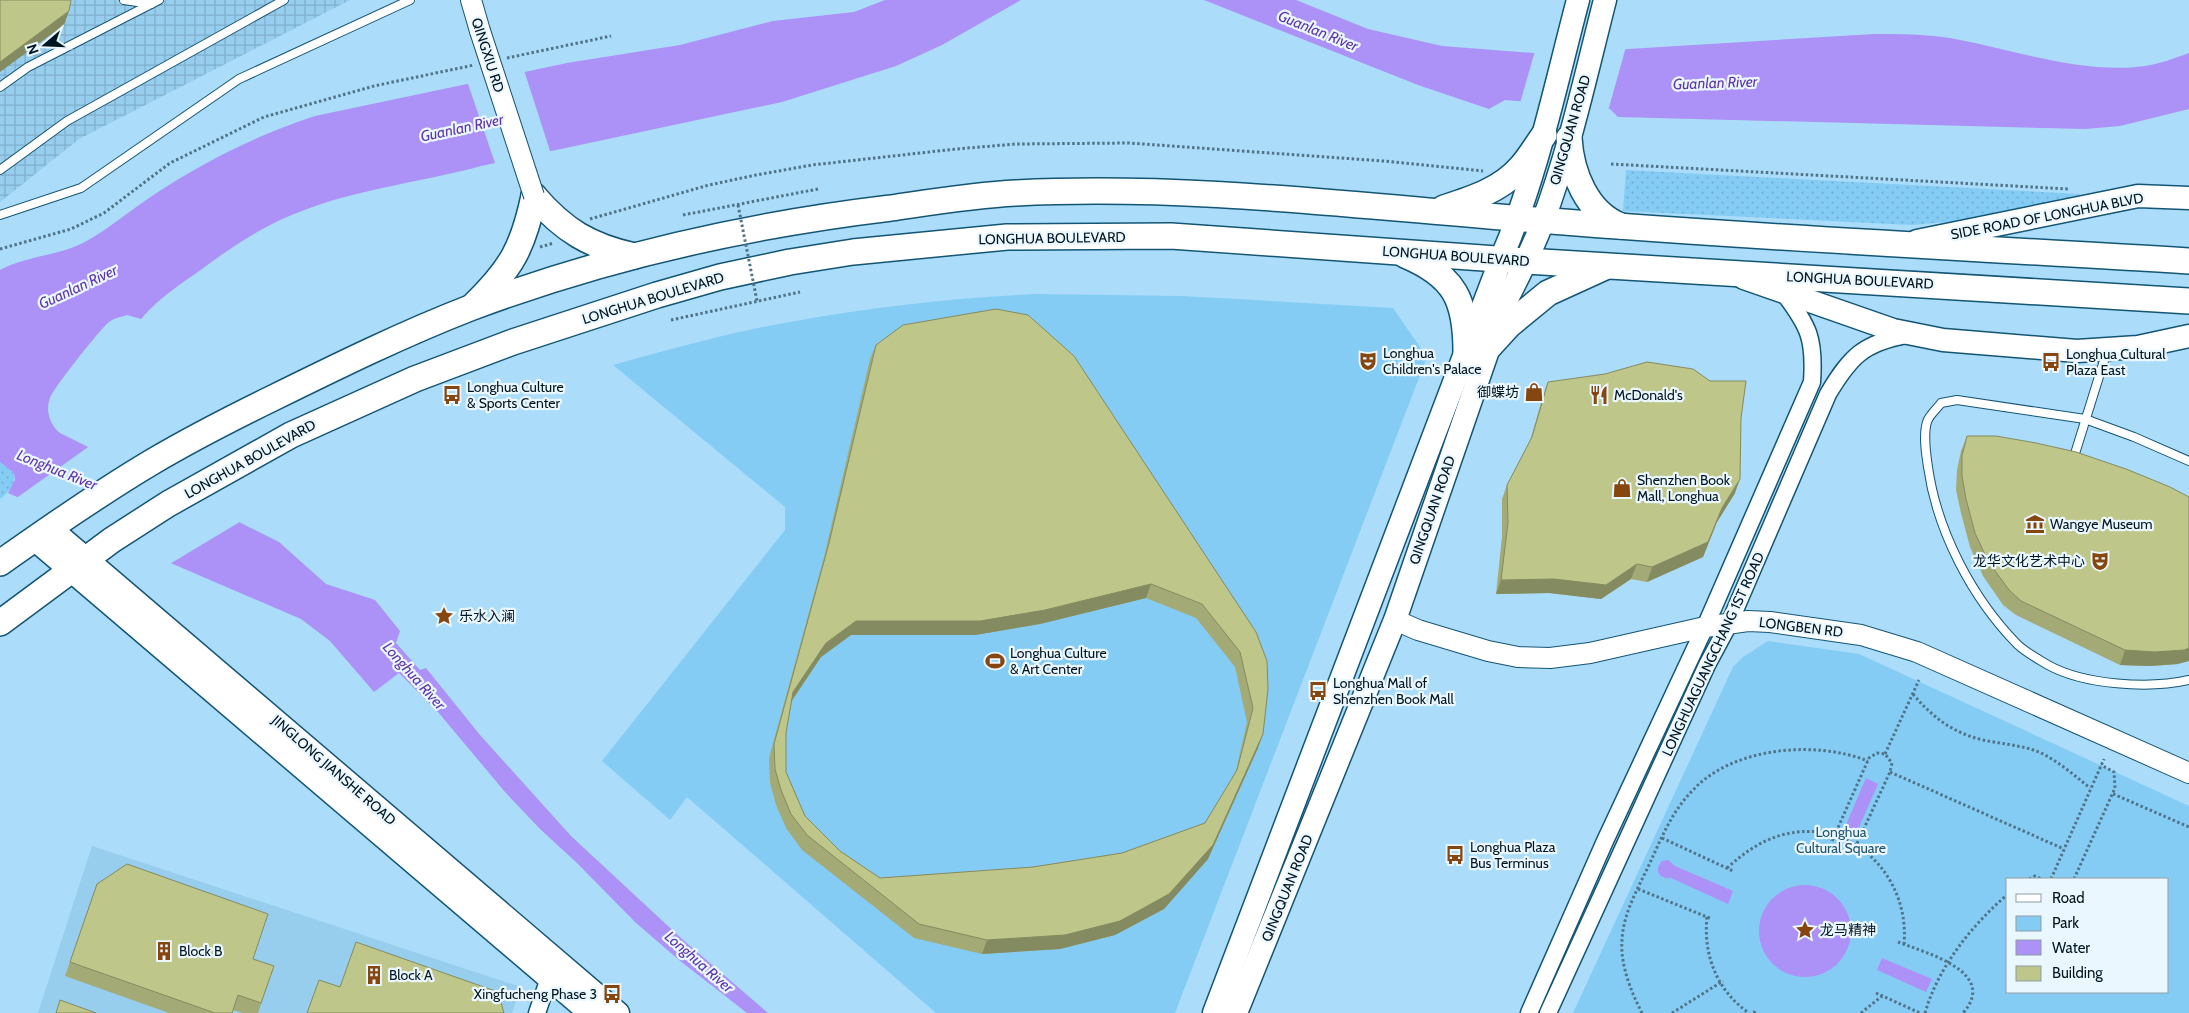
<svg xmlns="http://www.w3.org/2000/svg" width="2189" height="1013" font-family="Cabin,'Noto Sans SC',sans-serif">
<defs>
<pattern id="industrial-grid" width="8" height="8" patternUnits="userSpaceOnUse" patternTransform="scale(1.25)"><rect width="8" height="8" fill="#97cded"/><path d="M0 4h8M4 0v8" fill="none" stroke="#80afcb"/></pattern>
<pattern id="grass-dots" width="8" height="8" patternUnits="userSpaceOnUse" patternTransform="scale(1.25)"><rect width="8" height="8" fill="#85ccf5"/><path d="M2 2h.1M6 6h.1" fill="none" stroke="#71aed2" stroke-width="1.8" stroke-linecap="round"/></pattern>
</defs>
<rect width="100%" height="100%" fill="#abdcf9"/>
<polygon fill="#97cded" points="92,846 521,987 512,1013 38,1013"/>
<polygon fill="url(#industrial-grid)" points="0,0 350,0 79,139 0,202"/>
<g fill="url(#grass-dots)">
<polygon points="1626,170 2080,194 2080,199 1980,219 1912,225 1623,211"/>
<path d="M0 462 14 473C16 485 9 492 0 499Z"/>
</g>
<g fill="#85ccf5" fill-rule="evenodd">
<path d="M1036 294 1182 296 1393 308 1427 357 1175 1013H936L687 797 670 820 602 761 785 530V507L613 365C672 349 731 332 790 322 871 307 954 298 1036 294Z"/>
<path d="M1768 641 1859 654 2189 806V1013H1573L1733 667 1743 657ZM2008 879H2168V992H2008Z"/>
</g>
<g fill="#ac91f7">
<path d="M885 0H1021L942 45 896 66 782 102 481 166C423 182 363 188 307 209 269 222 234 245 202 269 179 285 158 299 141 319L127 315C121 317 114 318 109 322 100 329 53 389 50 398 45 411 50 425 60 433L279 542 326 584 375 600 400 631 396 643 420 670 426 668 480 735 571 836 682 939 768 1013H747L679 960 635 922 577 863 540 829 505 792 438 712 399 673 374 692 330 641 301 619 8 493 15 480 14 473 0 462V270C26 256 57 256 83 243 109 229 133 208 158 192 207 160 260 134 315 116L567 63 680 45 773 21 854 12Z"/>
<path d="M1204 0H1296L1368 29 1442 46 1546 54 1874 34C1899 34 1924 34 1950 38 2011 49 2083 75 2145 66 2160 64 2175 58 2189 53V109L2120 126 2085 129 1618 117 1610 109 1505 100 1489 109 1418 85Z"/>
<polygon points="1866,778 1878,784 1854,839 1842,834"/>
<path d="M1668 860 1675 866 1733 891 1728 904 1671 878C1659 880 1654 870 1662 861Z"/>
<circle cx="1805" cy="931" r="46"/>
<polygon points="1882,958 1932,979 1926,992 1877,970"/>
</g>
<g fill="#abdcf9">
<polygon points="1626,47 1608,111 1520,103 1535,51"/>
<polygon points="524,70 551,154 496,166 467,81"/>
<polygon points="91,445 243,520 168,565 15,499"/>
</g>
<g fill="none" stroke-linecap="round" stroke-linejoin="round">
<g stroke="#135574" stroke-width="10">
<g id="service">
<polyline points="124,0 151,4"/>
<polyline points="0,87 28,67 159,0"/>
<polyline points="0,170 67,121 284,0"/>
<polyline points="0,215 81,188 239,79 410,0"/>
<polyline points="2073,460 2107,351"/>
<path d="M2189 461 2134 437 2085 419 1957 400 1941 403C1937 409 1929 415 1927 422 1923 435 1926 454 1928 467 1937 531 1972 598 2017 644 2025 652 2038 659 2048 665 2084 685 2149 689 2189 680"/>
</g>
</g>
<g stroke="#135574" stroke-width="19">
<g id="minor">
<polyline points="537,1013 549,978"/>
<path d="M1529 1013 1605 841 1705 627 1812 382C1815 339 1809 326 1783 292"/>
<path d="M1548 1013 1707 665 1729 624 1828 394C1850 357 1863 343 1907 335"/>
</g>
</g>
<g stroke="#135574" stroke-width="22">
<g id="tertiary">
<polyline points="471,0 480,31"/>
<polyline points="1395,620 1418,630 1488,651 1518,657 1550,658 1590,653 1705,627 1748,621 1770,622 1861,635 1917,652 2189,773"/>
</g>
</g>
<g stroke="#135574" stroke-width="25">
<g id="secondary">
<polyline points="1917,241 2138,196 2189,198"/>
<polyline points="1744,278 1893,330 1943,340 2077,351 2138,347 2189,336"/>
<polyline points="50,528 618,1013"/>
<polyline points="34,539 590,1013"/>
<path d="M1214 1013 1501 259C1537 176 1555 87 1578 0"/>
<path d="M1236 1013 1395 620 1503 307C1517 279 1532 251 1543 221 1570 149 1586 74 1605 0"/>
</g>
</g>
<g stroke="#135574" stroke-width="28">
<g id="primary">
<path d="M1569 138C1571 173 1587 213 1621 226"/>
<path d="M534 196C564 231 590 246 634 256"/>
<path d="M1444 208C1472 199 1501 190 1521 167 1530 157 1536 146 1544 135"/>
<path d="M1405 255C1455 276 1466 300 1466 352"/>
<path d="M474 305C511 269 523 248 534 196"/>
<polyline points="1487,349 1509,325 1548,293 1605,267"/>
<path d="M0 563C50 528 100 493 152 462 191 439 232 418 273 398 338 366 403 334 470 308 606 257 748 225 891 208 932 202 974 195 1016 193 1195 184 1373 208 1551 221 1763 238 1976 248 2189 261"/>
<polyline points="0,623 112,540 168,504 291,435 415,379 513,342 657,295 720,277 790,262 853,252 1007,237 1171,236 1526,261 2189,301"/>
</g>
</g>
<g stroke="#517387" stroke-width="3" stroke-dasharray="2.5 2.5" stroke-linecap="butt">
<polyline points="507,58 611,36"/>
<polyline points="1611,164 2068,189"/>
<polyline points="683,215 818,189"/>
<polyline points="590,219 709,185 756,175 812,165 956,149 1016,144 1129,143 1383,161 1483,171"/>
<polyline points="540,247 554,243"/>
<polyline points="0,249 71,229 104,213 170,163 264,117 374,86 474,65"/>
<polyline points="671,320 800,292"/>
<path d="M1913 694C1932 717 1953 733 1983 740 2002 744 2021 745 2039 752 2058 761 2074 775 2090 788"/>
<polyline points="1885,754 1919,680"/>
<polyline points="1890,772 2064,849"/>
<polyline points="2113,794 2189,827"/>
<polyline points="1662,838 1733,871"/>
<polyline points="1832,841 1869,758 1877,753 1885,754 1892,763 1890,772 1854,850"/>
<path d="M1727 868C1745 852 1763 839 1786 834 1854 818 1910 878 1904 944"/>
<polyline points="2029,879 2035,876 2042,879"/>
<polyline points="2051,879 2104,759"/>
<polyline points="2074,879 2115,788 2114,772 2101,765"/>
<polyline points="1638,889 1712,919"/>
<path d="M1707 917C1703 955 1717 991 1749 1013"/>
<path d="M1898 942C1926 953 1999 972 1963 1013"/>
<polyline points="1876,993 1920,1013"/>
<path d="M1642 1013C1631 992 1620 964 1622 940 1623 914 1638 888 1649 865 1661 839 1672 811 1693 790 1733 747 1815 740 1868 761"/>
<polyline points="1672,1013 1723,981"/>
<polyline points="1754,1013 1755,1011"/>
<polyline points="1861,1013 1882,996"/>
<path d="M1925 1013C1938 967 1972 925 2008 894"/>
</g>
<use href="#service" stroke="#fff" stroke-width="8"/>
<use href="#minor" stroke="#fff" stroke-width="16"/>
<use href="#tertiary" stroke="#fff" stroke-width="20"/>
<use href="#secondary" stroke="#fff" stroke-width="22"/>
<use href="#primary" stroke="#fff" stroke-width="25"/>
<g stroke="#135574" stroke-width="22" stroke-linecap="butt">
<polyline id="tertiary-bridge" points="480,31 534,196"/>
</g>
<polyline stroke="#517387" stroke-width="3" stroke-dasharray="2.5 2.5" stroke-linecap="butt" points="738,205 757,301"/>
<use href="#tertiary-bridge" stroke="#fff" stroke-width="20"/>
</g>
<g fill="#a3aa76" fill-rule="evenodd">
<path d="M876 345 1256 632 1258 748 1208 859 1164 909 1115 935 1060 949 982 954 914 938 802 850 786 828 776 805 770 783 769 758 824 557 870 359ZM1146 598 1196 618 1235 667 1247 722 1235 775 1205 823 1122 853 1033 867 880 878 840 851 805 816 786 772V733L792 701 821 657 851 635H975L1040 624Z"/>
<polygon points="1548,382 1741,418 1735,493 1717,522 1703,557 1647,582 1631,579 1601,599 1549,593 1496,594 1502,537 1502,499 1507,485 1530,441 1543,396"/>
<polygon points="1967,436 2178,664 2150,666 2120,665 2016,615 2003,605 1983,576 1970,547 1961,513 1956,490 1957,470 1961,451"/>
<polygon points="97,884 253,959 274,966 258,1013 243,1013 233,1010 232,1013 169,1013 65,976"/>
</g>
<g fill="#858b60">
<polygon points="69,11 64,25 0,72 0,62"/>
<polygon points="1740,479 1735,493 1717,522 1703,557 1647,582 1652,567 1722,508"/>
<polygon points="1637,564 1631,579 1601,599 1549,593 1496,594 1501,580 1554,579"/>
<polygon points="1151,584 1146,598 1040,624 975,635 851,635 821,657 788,706 793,692 826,643 856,621"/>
<polygon points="2189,648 2189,661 2178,664 2150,666 2120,665 2125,650"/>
<polygon points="1263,734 1258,748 1208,859 1164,909 1115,935 1060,949 982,954 987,940 1169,894"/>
</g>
<g fill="#bec689" stroke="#858b60" fill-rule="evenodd">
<polygon points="0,0 71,0 69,11 0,62"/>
<path d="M996 309 1028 315 1074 356 1256 632 1267 661 1268 689 1263 734 1213 845 1169 894 1120 921 1065 935 987 940 919 924 807 835 791 814 781 790 775 769 774 744 829 543 876 345 903 325ZM1151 584 1202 604 1240 652 1253 708 1237 770 1205 823 1122 853 1033 867 880 878 840 851 805 816 786 772V733L793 692 826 643 856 621H980L1045 610Z"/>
<polygon points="1647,362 1693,369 1710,381 1746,381 1741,418 1740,479 1722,508 1708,542 1652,567 1637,564 1606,585 1554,579 1501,580 1508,523 1507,485 1532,437 1548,382 1605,374"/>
<polygon points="1967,436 1996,436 2036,443 2076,452 2126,469 2170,487 2189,497 2189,648 2184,650 2155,652 2125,650 2021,601 2009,590 1988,561 1975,533 1966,499 1962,476 1962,456"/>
<polygon points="127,864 268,914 253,959 274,966 261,1003 238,995 232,1013 215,1013 70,962 97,884"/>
<polygon points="356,942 498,992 504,1013 307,1013 319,980 340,987"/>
<polygon points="60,1000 96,1013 56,1013"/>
</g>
<defs>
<g id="theatre-bare" transform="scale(1.5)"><path d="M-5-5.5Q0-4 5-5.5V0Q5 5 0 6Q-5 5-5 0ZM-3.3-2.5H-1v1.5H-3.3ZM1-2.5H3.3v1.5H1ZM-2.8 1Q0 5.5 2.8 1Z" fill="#86460f" stroke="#ebf7fe" stroke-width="2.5" paint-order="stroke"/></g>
<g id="bus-bare" transform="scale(1.5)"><path d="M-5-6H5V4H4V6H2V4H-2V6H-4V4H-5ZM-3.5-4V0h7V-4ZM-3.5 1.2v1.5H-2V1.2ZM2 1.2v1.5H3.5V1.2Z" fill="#86460f" stroke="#ebf7fe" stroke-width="2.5" paint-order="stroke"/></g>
<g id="shop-bare" transform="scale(1.5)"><path d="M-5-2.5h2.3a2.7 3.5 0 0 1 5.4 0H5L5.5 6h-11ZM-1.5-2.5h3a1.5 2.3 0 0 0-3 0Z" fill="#86460f" stroke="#ebf7fe" stroke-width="2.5" paint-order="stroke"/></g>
<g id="restaurant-bare" transform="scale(1.5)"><path d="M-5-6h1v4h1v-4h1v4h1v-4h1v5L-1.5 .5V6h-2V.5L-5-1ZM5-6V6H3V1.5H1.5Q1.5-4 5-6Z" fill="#86460f" stroke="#ebf7fe" stroke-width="2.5" paint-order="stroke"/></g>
<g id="museum-bare" transform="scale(1.5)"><path d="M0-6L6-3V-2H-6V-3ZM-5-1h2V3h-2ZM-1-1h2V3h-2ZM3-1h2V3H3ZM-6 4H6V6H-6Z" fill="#86460f" stroke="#ebf7fe" stroke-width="2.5" paint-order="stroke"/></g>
<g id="sight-bare" transform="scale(1.5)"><path d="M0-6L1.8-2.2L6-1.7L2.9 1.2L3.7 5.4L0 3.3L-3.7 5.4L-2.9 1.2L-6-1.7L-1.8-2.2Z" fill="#86460f" stroke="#ebf7fe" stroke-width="2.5" paint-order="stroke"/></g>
<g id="stadium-bare" transform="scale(1.5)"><path d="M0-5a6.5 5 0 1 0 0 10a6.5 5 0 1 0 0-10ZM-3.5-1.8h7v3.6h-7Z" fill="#86460f" stroke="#ebf7fe" stroke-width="2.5" paint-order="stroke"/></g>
<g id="building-bare" transform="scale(1.5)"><path d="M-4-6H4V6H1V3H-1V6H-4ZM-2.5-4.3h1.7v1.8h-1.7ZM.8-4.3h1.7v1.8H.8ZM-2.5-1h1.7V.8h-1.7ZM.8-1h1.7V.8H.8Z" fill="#86460f" stroke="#ebf7fe" stroke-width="2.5" paint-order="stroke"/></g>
</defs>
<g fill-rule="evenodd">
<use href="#theatre-bare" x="1368" y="361"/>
<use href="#bus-bare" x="2051" y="362"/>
<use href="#shop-bare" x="1534" y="392"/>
<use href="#bus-bare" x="452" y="395"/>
<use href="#restaurant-bare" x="1599" y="395"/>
<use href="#shop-bare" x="1622" y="488"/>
<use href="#museum-bare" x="2035" y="524"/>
<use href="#theatre-bare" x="2100" y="561"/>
<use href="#sight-bare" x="444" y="616"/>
<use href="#stadium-bare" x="995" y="661"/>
<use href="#bus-bare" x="1318" y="691"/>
<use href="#bus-bare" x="1455" y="855"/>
<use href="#sight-bare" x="1805" y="930"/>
<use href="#building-bare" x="164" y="951"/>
<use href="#building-bare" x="374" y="975"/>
<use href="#bus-bare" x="612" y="994"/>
</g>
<g text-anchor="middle" stroke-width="4.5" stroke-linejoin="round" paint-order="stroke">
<g font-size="14" fill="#001522" stroke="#ebf7fe">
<text transform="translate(488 55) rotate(72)" y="5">QINGXIU RD</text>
<text transform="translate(1570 130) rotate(-74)" y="5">QINGQUAN ROAD</text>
<text transform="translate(2047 216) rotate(-11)" y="5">SIDE ROAD OF LONGHUA BLVD</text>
<text transform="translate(1052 238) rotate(-1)" y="5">LONGHUA BOULEVARD</text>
<text transform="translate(1456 256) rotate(4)" y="5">LONGHUA BOULEVARD</text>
<text transform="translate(1860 280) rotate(3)" y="5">LONGHUA BOULEVARD</text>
<text transform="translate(653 298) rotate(-17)" y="5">LONGHUA BOULEVARD</text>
<text transform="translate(250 459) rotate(-29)" y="5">LONGHUA BOULEVARD</text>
<text transform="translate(1432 510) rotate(-71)" y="5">QINGQUAN ROAD</text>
<text transform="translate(1801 627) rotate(7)" y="5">LONGBEN RD</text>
<text transform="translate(1713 654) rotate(-65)" y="5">LONGHUAGUANGCHANG 1ST ROAD</text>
<text transform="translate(334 770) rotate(41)" y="5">JINGLONG JIANSHE ROAD</text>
<text transform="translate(1287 888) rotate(-68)" y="5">QINGQUAN ROAD</text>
</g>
<g font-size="14" fill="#001522" stroke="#ebf7fe" text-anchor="start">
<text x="1383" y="358">Longhua<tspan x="1383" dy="16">Children's Palace</tspan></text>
<text x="2066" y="359">Longhua Cultural<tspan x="2066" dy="16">Plaza East</tspan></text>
<text x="467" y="392">Longhua Culture<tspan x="467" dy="16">&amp; Sports Center</tspan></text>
<text x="1519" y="397" text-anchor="end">御蝶坊</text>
<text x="1614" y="400">McDonald's</text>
<text x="1637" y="485">Shenzhen Book<tspan x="1637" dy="16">Mall, Longhua</tspan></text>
<text x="2050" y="529">Wangye Museum</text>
<text x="2085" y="566" text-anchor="end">龙华文化艺术中心</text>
<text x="459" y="621">乐水入澜</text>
<text x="1010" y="658">Longhua Culture<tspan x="1010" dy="16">&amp; Art Center</tspan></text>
<text x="1333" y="688">Longhua Mall of<tspan x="1333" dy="16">Shenzhen Book Mall</tspan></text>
<text x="1470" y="852">Longhua Plaza<tspan x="1470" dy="16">Bus Terminus</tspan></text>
<text x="1820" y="935">龙马精神</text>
<text x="179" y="956">Block B</text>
<text x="389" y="980">Block A</text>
<text x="597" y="999" text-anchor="end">Xingfucheng Phase 3</text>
</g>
<g font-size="14" fill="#1f536e" stroke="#ebf7fe">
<text x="1841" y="837">Longhua<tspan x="1841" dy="16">Cultural Square</tspan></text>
</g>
<g font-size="15" font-style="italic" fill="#5f35aa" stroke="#ebf7fe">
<text transform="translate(1318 31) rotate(22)" y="5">Guanlan River</text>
<text transform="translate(1715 83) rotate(-2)" y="5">Guanlan River</text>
<text transform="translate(462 128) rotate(-12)" y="5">Guanlan River</text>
<text transform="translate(78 287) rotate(-25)" y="5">Guanlan River</text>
<text transform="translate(57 470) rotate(22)" y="5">Longhua River</text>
<text transform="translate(414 676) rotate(48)" y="5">Longhua River</text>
<text transform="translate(699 962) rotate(41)" y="5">Longhua River</text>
</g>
</g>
<rect x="2006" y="878" width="162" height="115" fill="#ebf7fe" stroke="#8d9da6"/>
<rect x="2016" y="894" width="25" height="8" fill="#ffffff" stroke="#8d9da6"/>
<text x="2052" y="903" font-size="15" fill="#001522">Road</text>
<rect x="2016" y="916" width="25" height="15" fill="#85ccf5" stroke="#8d9da6"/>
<text x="2052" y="928" font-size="15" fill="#001522">Park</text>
<rect x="2016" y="940" width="25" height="15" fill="#ac91f7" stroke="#8d9da6"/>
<text x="2052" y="953" font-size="15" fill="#001522">Water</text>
<rect x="2016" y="966" width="25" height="15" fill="#bec689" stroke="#8d9da6"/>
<text x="2052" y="978" font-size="15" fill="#001522">Building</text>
<g transform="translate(45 45) rotate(251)" stroke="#ebf7fe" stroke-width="4" paint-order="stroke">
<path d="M0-4L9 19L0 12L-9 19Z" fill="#001522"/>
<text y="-8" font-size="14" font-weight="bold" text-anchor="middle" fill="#001522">N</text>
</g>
</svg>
